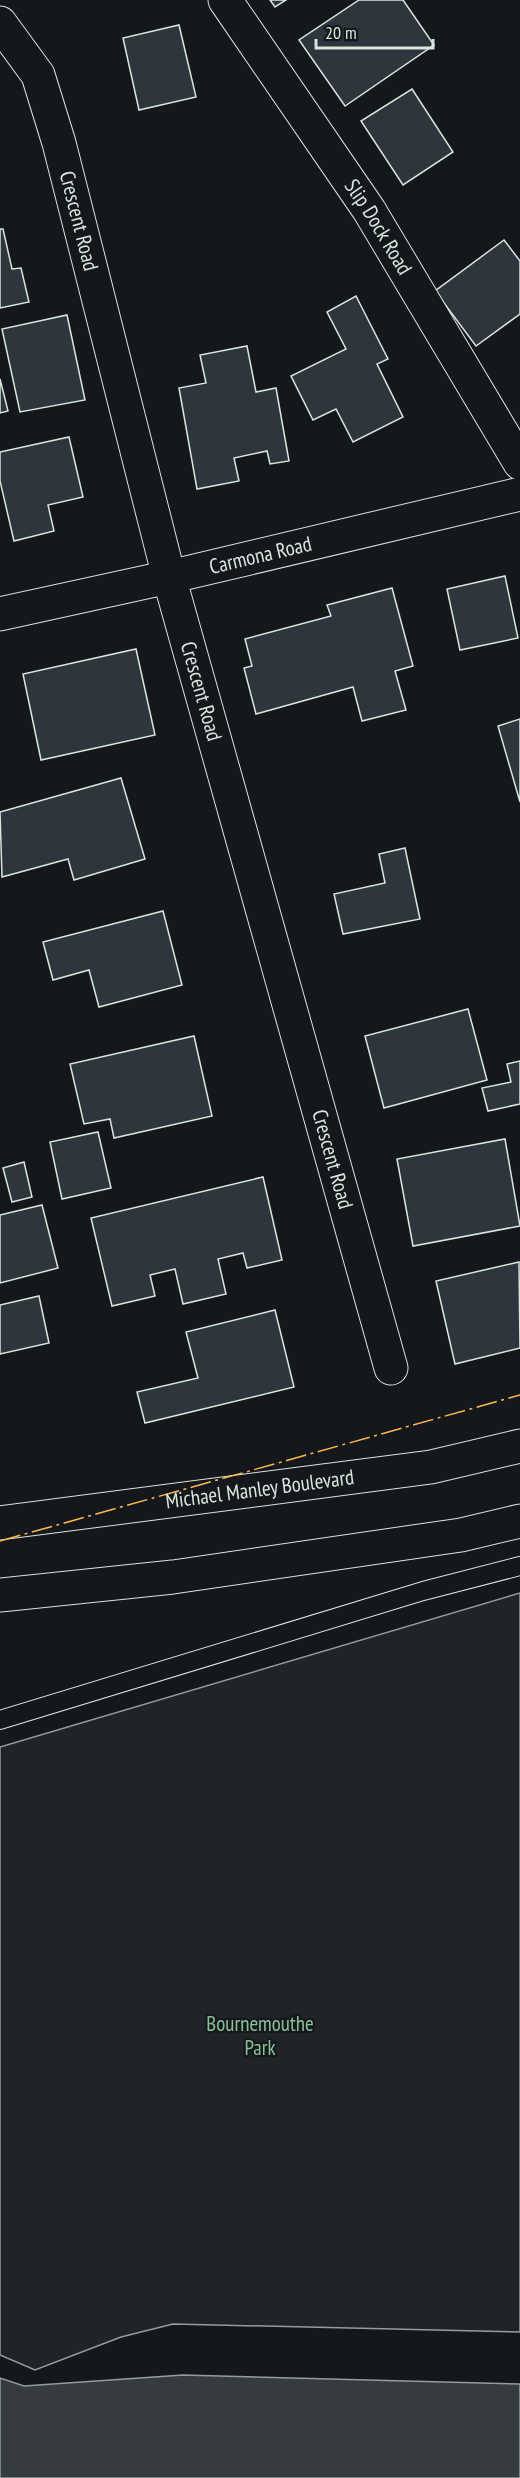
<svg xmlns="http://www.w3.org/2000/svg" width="520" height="2478" font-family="'PT Sans Narrow',sans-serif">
<rect width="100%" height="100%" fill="#14181c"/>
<polygon fill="#202428" stroke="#939e99" stroke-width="1.5" points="520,1593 520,2332 173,2324 121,2337 35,2370 0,2355 0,1747"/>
<polygon fill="#363b3e" stroke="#939e99" stroke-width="1.5" points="183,2375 520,2384 520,2478 0,2478 0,2378 24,2386"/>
<g fill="#2c363c" stroke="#d8e6dc" stroke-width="1.5">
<polygon points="270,0 286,0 275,7"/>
<polygon points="359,0 403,0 434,45 345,106 299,40"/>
<polygon points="179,25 196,97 139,110 123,38"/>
<polygon points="412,89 453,152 403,185 361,121"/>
<polygon points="0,229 3,229 12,269 21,268 29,302 0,308"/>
<polygon points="504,240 520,261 520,314 476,346 435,291"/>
<polygon points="356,296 388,359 377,364 403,417 353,442 336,409 313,420 291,376 346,349 327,312"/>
<polygon points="67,315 85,400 20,412 2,329"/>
<polygon points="247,346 256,392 276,388 289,461 270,464 267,451 234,458 239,481 197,489 179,388 206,383 200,355"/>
<polygon points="0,379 8,411 0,413"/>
<polygon points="69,437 83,497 48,505 54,531 14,541 0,481 0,452"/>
<polygon points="505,576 518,638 460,650 447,589"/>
<polygon points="392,588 413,666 395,671 406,710 362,721 353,687 256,714 244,668 252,666 245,639 331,616 327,605"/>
<polygon points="136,649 155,735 41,760 23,674"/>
<polygon points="520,719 520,802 498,726"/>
<polygon points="121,778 145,859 74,880 68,859 2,877 0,812"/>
<polygon points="405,848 420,919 343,934 334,894 385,883 379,854"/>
<polygon points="163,911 182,985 99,1007 89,970 53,980 43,942"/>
<polygon points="468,1009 487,1080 384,1108 365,1036"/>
<polygon points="194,1036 212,1116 114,1138 110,1119 84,1124 70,1064"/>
<polygon points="520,1061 520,1104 488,1111 482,1088 511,1082 507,1064"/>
<polygon points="98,1132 111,1188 62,1199 50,1142"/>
<polygon points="505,1139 520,1226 413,1246 397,1159"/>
<polygon points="24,1162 32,1197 12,1202 3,1168"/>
<polygon points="263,1177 282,1260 247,1268 243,1253 218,1259 226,1294 183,1304 175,1269 150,1275 155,1296 112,1306 91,1218"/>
<polygon points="42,1205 58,1268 0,1283 0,1215"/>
<polygon points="519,1262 520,1348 455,1364 436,1281"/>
<polygon points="39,1296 49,1343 0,1354 0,1305"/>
<polygon points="275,1310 294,1387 145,1423 137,1392 198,1378 186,1332"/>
</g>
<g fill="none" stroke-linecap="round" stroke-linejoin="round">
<g stroke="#d8e6dc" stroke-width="20">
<polyline id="service" points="0,1720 423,1591 520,1566"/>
</g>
<g stroke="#d8e6dc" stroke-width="35">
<g id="minor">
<path id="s1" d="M225 0 369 210 520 463"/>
<path id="s2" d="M0 23 38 75 59 143 169 577 391 1368"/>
<path id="s3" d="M0 614 169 577 520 494"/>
</g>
</g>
<g stroke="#d8e6dc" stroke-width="35">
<g id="trunk">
<path id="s4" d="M0 1523 431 1467 520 1446"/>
<polyline points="0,1595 173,1577 461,1535 520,1521"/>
</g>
</g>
<use href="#service" stroke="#14181c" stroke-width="18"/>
<use href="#minor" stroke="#14181c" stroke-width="33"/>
<use href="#trunk" stroke="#14181c" stroke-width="33"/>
<polyline stroke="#ffb74d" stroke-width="1.5" stroke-dasharray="21 4.5 3 4.5" stroke-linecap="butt" points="0,1541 520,1395"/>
</g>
<g text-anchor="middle" stroke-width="4.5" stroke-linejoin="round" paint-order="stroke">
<g font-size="21" fill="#d8e6dc" stroke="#14181c">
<text dy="7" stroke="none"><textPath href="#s2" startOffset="216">Crescent Road</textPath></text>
<text dy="7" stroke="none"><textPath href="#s1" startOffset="274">Slip Dock Road</textPath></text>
<text dy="7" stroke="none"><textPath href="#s3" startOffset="267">Carmona Road</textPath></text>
<text dy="7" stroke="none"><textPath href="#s2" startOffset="702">Crescent Road</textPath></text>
<text dy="7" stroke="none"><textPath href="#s2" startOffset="1188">Crescent Road</textPath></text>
<text dy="7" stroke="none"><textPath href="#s4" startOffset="262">Michael Manley Boulevard</textPath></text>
</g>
<g font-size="21" fill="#8ac095" stroke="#14181c">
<text x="260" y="2031">Bournemouthe<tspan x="260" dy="24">Park</tspan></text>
</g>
</g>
<path d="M316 39v9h117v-9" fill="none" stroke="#d8e6dc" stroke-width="3"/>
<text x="325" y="39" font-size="18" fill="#d8e6dc" stroke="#14181c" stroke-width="4.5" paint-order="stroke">20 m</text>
</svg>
